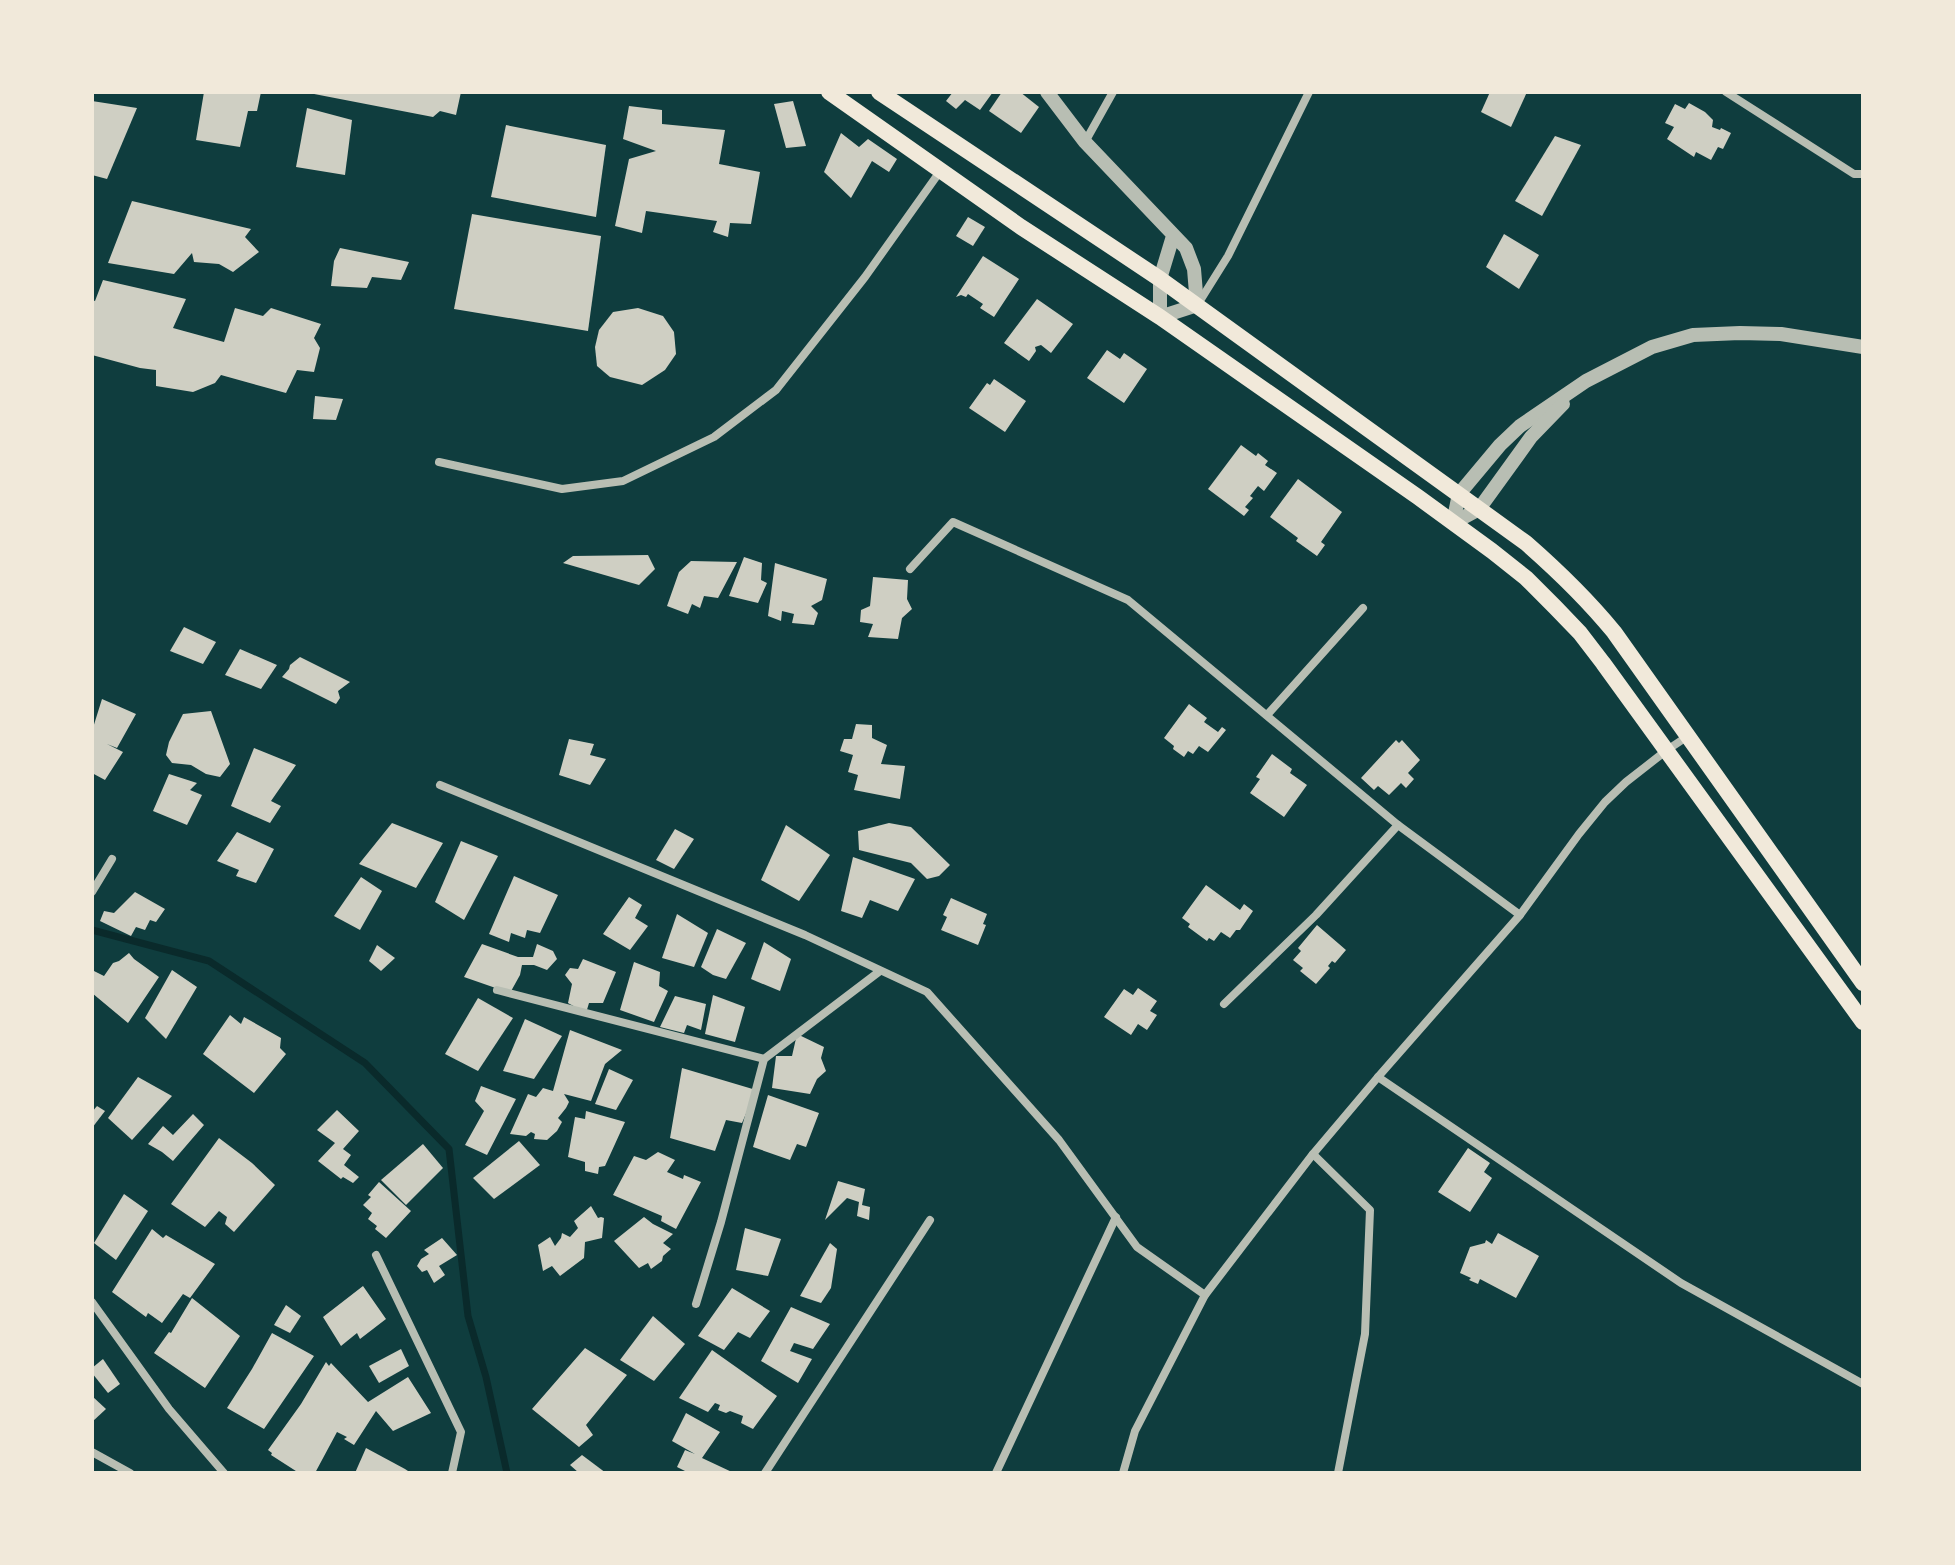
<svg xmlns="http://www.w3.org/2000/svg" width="1955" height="1565" font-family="'Zilla Slab',serif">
<rect width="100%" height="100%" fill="#0f3d3e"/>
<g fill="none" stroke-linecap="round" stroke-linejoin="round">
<polyline stroke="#0a2a2b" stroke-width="7" points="92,930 209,961 365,1063 449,1149 468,1316 486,1377 507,1473"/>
</g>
<g fill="#cfcfc3">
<polygon points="204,92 261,92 257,111 248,111 240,147 196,140"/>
<polygon points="309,92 461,92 456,115 440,111 433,117 309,93"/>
<polygon points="953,92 993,92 980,110 965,100 956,109 946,101"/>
<polygon points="1002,92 1020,92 1039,107 1021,133 989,111"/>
<polygon points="1490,92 1527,92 1511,127 1481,112"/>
<polygon points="92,101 137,108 107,179 92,175"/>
<polygon points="793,101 806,146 786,148 774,104"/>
<polygon points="1689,103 1705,112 1713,120 1712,127 1720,130 1721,128 1731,133 1723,149 1718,147 1711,160 1696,152 1694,157 1667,139 1674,127 1665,123 1675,104 1685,109"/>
<polygon points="629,106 662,110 662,124 725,130 719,164 760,172 751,224 730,223 728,237 713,232 717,221 646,211 642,233 615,226 629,159 656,151 623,139"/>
<polygon points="307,108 352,120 345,175 296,167"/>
<polygon points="506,125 606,145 596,217 491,197"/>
<polygon points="841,133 859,147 868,139 897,159 889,172 872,161 851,198 824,172"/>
<polygon points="1555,136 1581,145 1542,216 1515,201"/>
<polygon points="132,201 251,229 245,237 259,252 233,272 219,264 194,262 192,253 174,274 108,263"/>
<polygon points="472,214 601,236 588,331 454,309"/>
<polygon points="968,217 985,227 973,246 956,236"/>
<polygon points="1504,234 1539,255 1519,289 1486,267"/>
<polygon points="340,248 409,262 401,280 372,277 367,288 331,286 334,261"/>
<polygon points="983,256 1019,279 994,317 980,308 983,304 968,294 966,297 961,295 956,297"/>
<polygon points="103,280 186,299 173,328 224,342 235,308 263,316 271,308 321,324 314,338 320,348 314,372 297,370 286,393 221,375 215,383 193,392 156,386 156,370 140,368 92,355 92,300 95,301"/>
<polygon points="1037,299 1073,324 1051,353 1041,345 1035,347 1036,351 1029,361 1004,343"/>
<polygon points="638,308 663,316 674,332 676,354 665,370 642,385 610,377 597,366 595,347 599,330 613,312"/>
<polygon points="1107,350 1120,359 1124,353 1147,369 1124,403 1087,378"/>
<polygon points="994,379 1026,401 1005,432 969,408 987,383 990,385"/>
<polygon points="315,396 343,399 336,420 313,419"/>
<polygon points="1241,445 1256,456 1258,453 1268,461 1265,465 1277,473 1264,491 1258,486 1250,496 1253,498 1245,507 1249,510 1244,516 1208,489"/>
<polygon points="1298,479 1342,512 1321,542 1325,545 1317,556 1296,541 1298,538 1270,517"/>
<polygon points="648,555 655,569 639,585 563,563 573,556"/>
<polygon points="744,557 762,563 761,580 767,583 758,603 729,596"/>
<polygon points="691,561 737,562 718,598 704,596 700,608 692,604 688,614 667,606 679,572"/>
<polygon points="775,563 827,579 822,600 811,606 818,613 814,625 792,623 794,614 782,611 781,621 768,616"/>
<polygon points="873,577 908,580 907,599 912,609 902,618 898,639 868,637 873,624 860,622 861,610 870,606"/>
<polygon points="184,627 216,642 203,664 170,651"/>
<polygon points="240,649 277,665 261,689 225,675"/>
<polygon points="300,657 350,682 338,691 340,698 336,704 282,677 289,669 290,665"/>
<polygon points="102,699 136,714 117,748 107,744 123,752 105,780 92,773 92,731"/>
<polygon points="1189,704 1207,718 1204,722 1218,732 1222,727 1226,730 1208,752 1199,746 1193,754 1188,751 1184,757 1173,749 1174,746 1164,738"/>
<polygon points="211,711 230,764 220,777 206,774 191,765 172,763 166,755 169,742 183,714"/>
<polygon points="856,724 872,725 872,738 887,745 881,764 905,766 900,799 854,790 858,775 848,772 853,755 840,751 844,739 852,739"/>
<polygon points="569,739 594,744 590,755 606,759 590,785 559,775"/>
<polygon points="1396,740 1399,743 1402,740 1420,760 1408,773 1414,779 1406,788 1401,783 1389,795 1378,786 1374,790 1361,778"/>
<polygon points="254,748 296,765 271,801 281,806 270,823 231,806"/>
<polygon points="1272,754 1292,769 1290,773 1307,785 1284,817 1250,793 1260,779 1256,777"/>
<polygon points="169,774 197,783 190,790 202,795 187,825 153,811"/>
<polygon points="392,823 443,843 416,888 359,864"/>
<polygon points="889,823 911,827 950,865 939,876 927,879 911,863 859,850 858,831"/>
<polygon points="786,825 830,855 799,901 761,880"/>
<polygon points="675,829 694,839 674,869 656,860"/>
<polygon points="237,832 274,849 256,883 236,876 239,870 217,861"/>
<polygon points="461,841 498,856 464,920 435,902"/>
<polygon points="853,857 915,879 898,911 870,900 862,918 841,911"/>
<polygon points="514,876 558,895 540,933 527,930 525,938 511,933 509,942 489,934"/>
<polygon points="361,877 382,891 360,930 334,916"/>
<polygon points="1206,885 1240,910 1244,904 1253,911 1240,930 1236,930 1230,938 1221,932 1214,941 1209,938 1207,941 1188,927 1190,924 1182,918"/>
<polygon points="135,892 165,909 156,922 150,920 145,930 136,927 131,936 100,921 104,911 114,913"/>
<polygon points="629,897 642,905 635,918 648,926 630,950 603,934"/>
<polygon points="951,898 987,914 983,924 986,925 978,945 941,930 947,917 943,915"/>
<polygon points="677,914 708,933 694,967 662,958"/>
<polygon points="1317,925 1346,950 1335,963 1332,961 1328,966 1330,968 1316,984 1300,971 1303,968 1293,960 1301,951 1298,948"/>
<polygon points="717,929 746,943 726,979 713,975 701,967"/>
<polygon points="764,942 791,959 780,991 751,979"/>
<polygon points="482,944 518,957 533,957 537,944 553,951 557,959 547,970 534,965 522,965 520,975 510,993 464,977"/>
<polygon points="377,945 395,958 381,971 369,961"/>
<polygon points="129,953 134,959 159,977 128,1023 92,993 92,975 94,971 104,976 113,963 119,961"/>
<polygon points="583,959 616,972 603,1003 589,1003 586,1013 568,1003 572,984 565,975 570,968 578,969"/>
<polygon points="634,962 660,972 659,986 668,991 654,1022 620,1010"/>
<polygon points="172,970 197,987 166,1039 145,1018"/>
<polygon points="1138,988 1157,1001 1150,1011 1157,1015 1147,1030 1138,1024 1131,1035 1104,1017 1124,989 1133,995"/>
<polygon points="713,995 745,1007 735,1042 705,1034"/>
<polygon points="675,996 706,1004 701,1030 687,1025 684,1033 660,1027"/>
<polygon points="478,998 513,1018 478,1071 445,1054"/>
<polygon points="230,1015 241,1024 244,1017 281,1038 280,1048 286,1054 254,1093 203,1054"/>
<polygon points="525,1019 562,1036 534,1079 503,1071"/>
<polygon points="570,1030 622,1050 605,1064 591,1101 564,1094 569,1102 566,1108 558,1118 562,1122 557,1131 547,1140 534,1139 535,1134 531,1132 526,1136 510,1134 528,1094 536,1097 543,1088 553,1091"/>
<polygon points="797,1034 824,1047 821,1058 826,1071 817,1079 810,1094 772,1088 776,1056 792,1056"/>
<polygon points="682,1068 756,1090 742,1123 726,1120 715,1151 670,1138"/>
<polygon points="609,1069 633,1080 616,1110 595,1104"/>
<polygon points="138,1077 172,1096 132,1140 108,1118"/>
<polygon points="481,1086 516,1099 487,1155 465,1145 484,1111 475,1101"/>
<polygon points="768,1095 819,1113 806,1147 797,1144 790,1160 753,1147"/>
<polygon points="97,1106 105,1111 92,1128 92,1112"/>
<polygon points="337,1110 359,1131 343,1149 351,1155 344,1165 359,1177 353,1183 343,1177 341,1179 318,1161 335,1143 317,1130"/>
<polygon points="586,1111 625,1122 605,1166 599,1167 598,1174 585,1171 585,1162 568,1157 575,1117 585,1119"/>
<polygon points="193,1114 204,1125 173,1161 162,1152 148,1144 163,1126 173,1135"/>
<polygon points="219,1138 252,1163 275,1185 234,1232 225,1224 227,1217 219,1211 205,1227 171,1204"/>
<polygon points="519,1141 540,1165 494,1199 473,1178"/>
<polygon points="423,1144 443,1168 406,1205 381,1180"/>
<polygon points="1468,1148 1490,1163 1484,1172 1492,1178 1470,1212 1438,1192"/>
<polygon points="658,1152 675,1160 667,1172 683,1179 684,1175 701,1182 676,1229 661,1221 662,1216 613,1195 634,1156 646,1160"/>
<polygon points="838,1181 865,1189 862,1205 870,1207 869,1220 857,1216 859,1202 847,1198 825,1220"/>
<polygon points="379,1182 411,1211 386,1238 375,1229 377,1226 368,1219 372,1213 363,1205 371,1197 368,1195"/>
<polygon points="124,1194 148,1211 116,1260 94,1243"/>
<polygon points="591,1206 598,1218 601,1217 604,1218 602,1238 585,1242 584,1258 560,1276 552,1266 543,1271 538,1245 550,1237 555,1246 561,1238 562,1233 570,1237 578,1228 574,1221"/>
<polygon points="644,1217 653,1224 673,1234 663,1243 671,1249 663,1256 662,1261 651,1269 648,1263 639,1268 614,1241"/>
<polygon points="745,1228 781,1239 768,1276 736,1270"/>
<polygon points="152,1229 163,1238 166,1235 215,1264 190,1298 183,1294 162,1323 148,1313 146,1317 112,1292"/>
<polygon points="1498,1233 1539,1256 1516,1298 1480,1279 1478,1284 1469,1280 1471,1278 1460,1273 1470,1247 1485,1243 1486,1240 1492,1244"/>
<polygon points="442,1238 457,1255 439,1266 445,1275 434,1283 427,1270 422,1272 417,1266 421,1259 429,1254 424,1250"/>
<polygon points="830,1243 837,1249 831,1288 821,1303 800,1296"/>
<polygon points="363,1286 386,1319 360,1339 357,1333 341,1346 323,1317"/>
<polygon points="732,1288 770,1311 750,1338 738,1332 724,1350 698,1336"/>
<polygon points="192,1298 240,1336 205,1388 154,1353 169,1332 171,1333"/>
<polygon points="286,1305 301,1316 290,1333 274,1325"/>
<polygon points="791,1307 830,1324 813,1349 794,1343 790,1351 812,1359 798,1383 761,1361"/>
<polygon points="653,1316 685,1344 654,1381 620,1360"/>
<polygon points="272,1333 314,1356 264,1429 227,1408 252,1369"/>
<polygon points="585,1348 627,1375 586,1425 593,1435 579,1447 532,1409"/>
<polygon points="401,1349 409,1366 379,1383 369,1366"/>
<polygon points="712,1350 777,1396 753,1429 741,1423 743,1416 730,1411 726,1413 718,1410 720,1405 715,1403 708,1412 679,1398"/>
<polygon points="103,1359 120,1384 108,1393 92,1373 92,1368"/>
<polygon points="326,1362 329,1366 331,1363 368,1402 408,1377 431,1413 393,1431 376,1411 354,1445 344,1439 347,1437 337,1432 315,1473 299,1473 271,1455 272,1453 268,1450 301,1404"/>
<polygon points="92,1396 106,1409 92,1422"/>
<polygon points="686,1413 720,1432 702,1458 734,1473 689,1473 677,1467 685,1450 695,1454 672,1441"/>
<polygon points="366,1448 405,1469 411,1473 355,1473"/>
<polygon points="582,1455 606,1473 579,1473 570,1465"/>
</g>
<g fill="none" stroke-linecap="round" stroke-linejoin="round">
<g stroke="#b8beb3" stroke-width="8">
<polyline points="1726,92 1854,174 1863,174"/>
<polyline points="1085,142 1113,92"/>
<polyline points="1198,304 1228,256 1309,92"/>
<polyline points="439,462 562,489 623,481 714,437 776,390 865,277 941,170"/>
<polyline points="910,569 953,522 1128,600 1398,825 1520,915"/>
<polyline points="1267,715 1363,608"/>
<polyline points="440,785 805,935 927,992 1059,1140 1137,1247 1205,1295"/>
<polyline points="92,892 112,859"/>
<polyline points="497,990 764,1059"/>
<polyline points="1224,1004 1316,915 1398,825"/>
<polyline points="1378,1077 1681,1283 1863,1384"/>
<polyline points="1313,1154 1370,1210 1365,1334 1338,1473"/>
<polyline points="376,1255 461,1432 452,1473"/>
<polyline points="92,1302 169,1409 224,1473"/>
<polyline points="696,1304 721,1222 764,1059 880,971"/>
<polyline points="92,1452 130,1473"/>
<polyline points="765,1473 930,1220"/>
<polyline points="996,1473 1116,1217"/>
<polyline points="1123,1473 1135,1431 1205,1295 1313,1154 1378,1077 1520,915 1579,834 1605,802 1626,782 1667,750 1688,736"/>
</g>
<g stroke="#b8beb3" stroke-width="14">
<polyline points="1047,92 1085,142 1186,248 1194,269 1197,305 1160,317 1160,279 1173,236"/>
<polyline points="1453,523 1459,494 1500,445 1520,426 1586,381 1652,347 1693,335 1740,333 1781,334 1863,347"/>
<polyline points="1453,523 1479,509 1531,437 1563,404"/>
</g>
<g stroke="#f1e9da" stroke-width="16">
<polyline points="829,92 1021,227 1160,317 1418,497 1492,551 1526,578 1555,607 1580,633 1603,663 1863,1022"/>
<path d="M879 92 1160 279 1526 543C1558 571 1587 599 1614 632L1863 983"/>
</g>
</g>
<rect width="1955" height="1565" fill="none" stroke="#f1e9da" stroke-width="188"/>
</svg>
